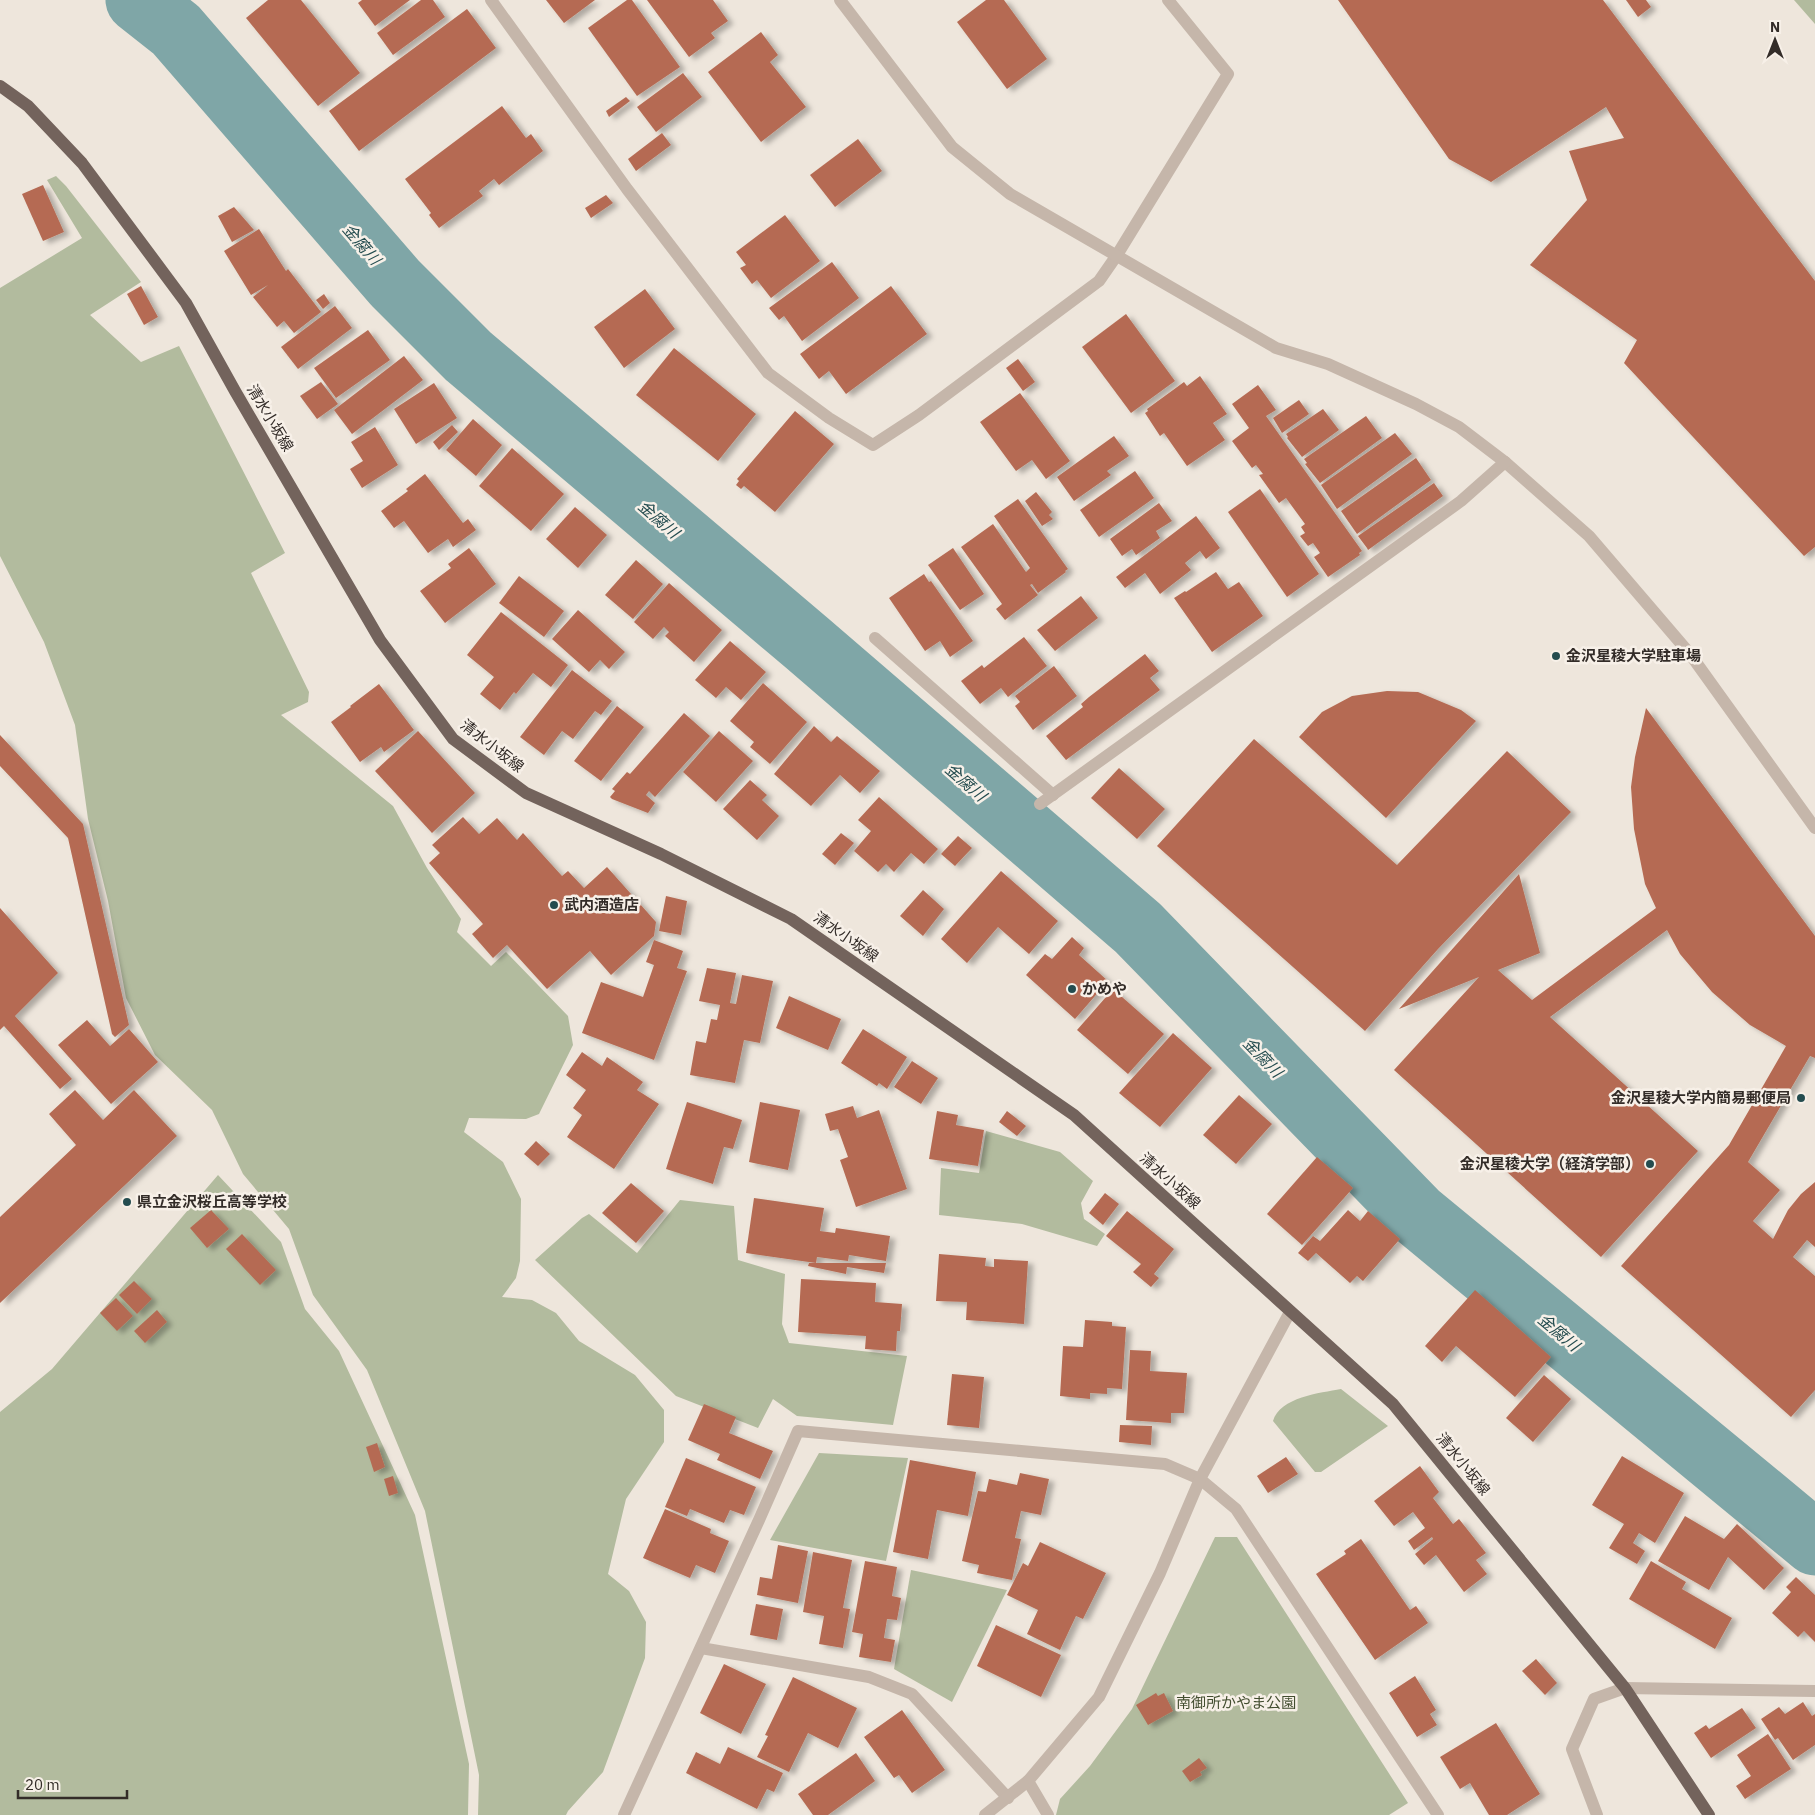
<svg xmlns="http://www.w3.org/2000/svg" width="1815" height="1815" font-family="'IBM Plex Sans','Noto Sans JP',sans-serif">
<defs>
<filter id="shadow"><feDropShadow dx="5.5" dy="3" stdDeviation="2.5" flood-color="#0004"/></filter>
</defs>
<rect width="100%" height="100%" fill="#eee6dc"/>
<g fill="#b2bb9e">
<polygon points="1794,0 1815,0 1815,24"/>
<polygon points="56,176 66,186 141,282 90,315 141,362 179,346 285,553 251,573 309,692 308,702 281,715 393,806 427,868 461,919 457,932 491,966 506,952 568,1016 573,1045 539,1114 526,1119 469,1118 464,1132 503,1162 521,1199 520,1261 516,1278 502,1297 532,1300 556,1313 579,1341 635,1375 664,1410 664,1442 626,1499 608,1574 629,1591 646,1622 645,1658 603,1772 568,1811 566,1815 478,1815 479,1775 425,1511 367,1370 313,1295 289,1229 243,1174 212,1110 155,1055 126,998 108,901 88,819 75,725 44,642 0,556 0,288 82,238 47,180"/>
<polygon points="986,1131 1060,1152 1093,1181 1081,1203 1084,1219 1105,1234 1097,1246 1022,1224 939,1215 941,1168 979,1173"/>
<polygon points="218,1175 281,1242 305,1309 339,1351 415,1515 469,1764 468,1815 0,1815 0,1412 52,1369"/>
<polygon points="680,1200 734,1206 738,1260 785,1274 782,1324 789,1343 907,1356 893,1425 797,1416 773,1399 758,1428 676,1396 535,1260 582,1218 589,1214 637,1253"/>
<path d="M1341 1389 1388 1426 1321 1472H1315L1273 1421C1280 1397 1320 1393 1341 1389Z"/>
<polygon points="819,1453 908,1458 886,1561 770,1540"/>
<polygon points="1215,1537 1237,1537 1408,1803 1389,1815 1056,1815 1060,1799 1090,1766 1132,1709"/>
<polygon points="911,1570 1007,1590 952,1702 894,1669"/>
</g>
<g fill="none" stroke-linecap="round" stroke-linejoin="round">
<polyline stroke="#7fa6a7" stroke-width="65" points="138,0 176,30 395,283 468,356 807,643 1138,928 1416,1214 1815,1543"/>
</g>
<g fill="#b56b53" filter="url(#shadow)">
<polygon points="268,0 301,0 360,73 318,106 246,18"/>
<polygon points="362,0 410,0 375,26 358,3"/>
<polygon points="421,0 433,0 445,17 393,55 377,33"/>
<polygon points="546,0 595,0 564,23"/>
<polygon points="627,0 632,0 680,67 637,96 588,28"/>
<polygon points="647,0 713,0 728,21 711,33 715,38 689,57"/>
<polygon points="986,0 1004,0 1047,59 1007,89 957,22"/>
<polygon points="1338,0 1603,0 1815,281 1815,547 1804,556 1624,363 1637,340 1530,265 1587,200 1569,151 1624,138 1606,107 1491,182 1449,159"/>
<polygon points="1626,0 1646,0 1651,7 1638,17"/>
<polygon points="467,9 496,48 359,151 329,111"/>
<polygon points="761,32 778,55 770,62 806,107 761,142 708,72"/>
<polygon points="683,73 702,97 656,132 637,107"/>
<polygon points="626,97 630,101 609,117 606,111"/>
<polygon points="502,106 526,138 531,134 543,151 499,185 494,179 479,191 483,196 439,228 429,215 431,213 405,179"/>
<polygon points="662,133 671,145 636,171 628,159"/>
<polygon points="858,139 882,171 835,207 810,175"/>
<polygon points="43,185 64,232 43,241 22,194"/>
<polygon points="606,195 613,203 591,218 585,208"/>
<polygon points="234,207 254,230 232,242 218,216"/>
<polygon points="785,215 820,261 771,298 757,280 752,284 740,268 746,265 736,252"/>
<polygon points="259,229 286,271 288,269 321,312 294,333 284,321 277,327 253,297 268,285 251,295 224,251"/>
<polygon points="832,262 859,298 802,341 784,316 779,320 769,308"/>
<polygon points="141,286 158,317 144,325 127,294"/>
<polygon points="891,286 927,334 846,394 829,371 819,379 800,354"/>
<polygon points="645,289 675,329 624,368 594,327"/>
<polygon points="324,294 330,303 323,309 316,300"/>
<polygon points="335,306 352,328 298,369 281,347"/>
<polygon points="1126,314 1175,381 1131,413 1082,347"/>
<polygon points="368,330 390,360 336,398 314,368"/>
<polygon points="674,348 756,414 718,461 636,395"/>
<polygon points="404,356 423,380 352,434 334,410"/>
<polygon points="1018,359 1035,382 1023,391 1006,368"/>
<polygon points="1200,376 1227,414 1213,423 1225,440 1187,466 1164,433 1160,436 1145,413 1148,411 1147,409 1184,382 1187,386"/>
<polygon points="321,382 338,404 317,419 300,396"/>
<polygon points="434,383 457,418 416,444 394,409"/>
<polygon points="1258,385 1276,410 1266,416 1362,551 1359,553 1360,555 1328,577 1314,557 1320,553 1313,543 1308,546 1300,536 1305,533 1301,527 1305,524 1286,498 1279,503 1259,475 1263,474 1256,465 1252,468 1232,441 1249,428 1232,404"/>
<polygon points="1020,393 1070,461 1046,479 1032,460 1016,471 980,422"/>
<polygon points="1299,400 1309,414 1282,433 1273,418"/>
<polygon points="1323,409 1339,430 1302,457 1287,438 1288,437 1286,434"/>
<polygon points="795,411 834,444 775,512 744,486 741,489 736,485 739,481 737,479"/>
<polygon points="1366,416 1382,438 1320,483 1305,464 1307,463 1304,459"/>
<polygon points="473,419 502,445 476,476 446,450"/>
<polygon points="452,425 458,432 439,450 433,442"/>
<polygon points="375,427 398,465 362,488 350,469 363,461 351,442"/>
<polygon points="1395,433 1412,454 1337,509 1321,485"/>
<polygon points="1114,436 1129,456 1107,471 1111,475 1074,501 1057,477"/>
<polygon points="512,448 564,494 531,531 479,486"/>
<polygon points="1416,458 1431,480 1357,534 1341,511"/>
<polygon points="1135,471 1154,498 1099,537 1080,510"/>
<polygon points="425,474 463,523 468,519 476,530 453,547 448,539 428,553 404,521 394,528 381,511 408,491 406,489"/>
<polygon points="1434,483 1443,496 1368,550 1367,548 1358,536"/>
<polygon points="1260,489 1319,574 1287,597 1228,512"/>
<polygon points="1036,492 1052,512 1049,515 1053,519 1042,526 1025,501"/>
<polygon points="1018,499 1068,569 1065,571 1066,572 1038,593 1032,584 1030,585 1038,595 1005,620 996,609 1002,604 961,547 993,524 1026,572 1030,568 994,516"/>
<polygon points="1159,503 1172,521 1156,531 1160,538 1136,555 1132,549 1122,556 1110,539"/>
<polygon points="575,507 607,535 578,568 546,539"/>
<polygon points="1196,516 1220,548 1206,559 1200,551 1185,563 1191,570 1160,594 1145,573 1125,588 1116,577"/>
<polygon points="469,548 496,584 445,623 420,591 451,568 448,564"/>
<polygon points="953,548 984,594 960,610 928,565"/>
<polygon points="636,560 663,584 633,619 605,595"/>
<polygon points="1216,572 1228,589 1239,582 1263,616 1212,652 1174,598 1185,591 1186,592"/>
<polygon points="924,574 929,582 931,581 973,641 950,657 940,641 925,651 889,598"/>
<polygon points="519,576 564,611 544,637 499,603"/>
<polygon points="669,583 722,630 694,662 665,636 669,632 664,627 653,639 634,622"/>
<polygon points="1081,596 1098,618 1055,651 1037,630"/>
<polygon points="578,610 625,652 609,669 600,660 589,672 552,639"/>
<polygon points="501,612 568,665 551,687 533,673 516,694 514,692 500,710 480,694 494,677 467,655"/>
<polygon points="1024,637 1047,666 1008,697 1001,688 980,704 961,681 982,665 984,668"/>
<polygon points="730,641 766,672 741,700 726,687 716,698 695,680"/>
<polygon points="1145,654 1159,671 1150,678 1160,690 1066,760 1046,736 1083,707 1081,704 1089,697"/>
<polygon points="1054,666 1077,696 1033,730 1015,706 1020,702 1015,696"/>
<polygon points="572,670 612,701 601,715 595,711 573,739 562,731 544,755 520,737"/>
<polygon points="763,683 807,722 770,764 750,747 754,742 730,721"/>
<polygon points="379,684 414,730 384,752 381,747 360,762 331,722 351,707 350,706"/>
<polygon points="1387,691 1418,692 1461,710 1476,721 1386,818 1299,737 1322,712 1352,696"/>
<polygon points="617,706 644,727 601,781 574,761"/>
<polygon points="1646,708 1815,936 1815,1058 1810,1056 1748,1162 1780,1190 1753,1221 1773,1239 1788,1210 1801,1194 1815,1182 1815,1247 1807,1240 1793,1257 1815,1276 1815,1390 1791,1417 1621,1266 1729,1145 1786,1046 1750,1025 1712,992 1680,954 1667,930 1550,1017 1698,1151 1601,1257 1394,1070 1479,977 1399,1009 1519,874 1540,953 1498,970 1532,1000 1656,908 1645,884 1634,829 1631,787 1635,757"/>
<polygon points="684,713 710,736 655,797 649,791 646,795 655,803 648,813 612,799 610,797 615,791 612,789 627,772 630,774"/>
<polygon points="814,726 831,742 837,736 880,771 860,793 840,775 811,806 774,774"/>
<polygon points="418,731 475,793 432,833 375,771"/>
<polygon points="719,731 753,761 716,802 683,772"/>
<polygon points="0,735 83,824 129,1025 115,1037 112,1034 68,838 0,766"/>
<polygon points="1254,739 1397,865 1507,751 1571,812 1438,949 1365,1031 1157,846"/>
<polygon points="1119,768 1165,809 1137,839 1091,798"/>
<polygon points="750,780 767,795 762,800 779,816 757,840 723,809"/>
<polygon points="879,797 938,849 924,864 911,853 894,872 886,864 878,872 854,851 871,831 858,820"/>
<polygon points="463,817 479,834 497,818 517,840 523,833 562,876 568,871 584,888 607,867 656,922 654,936 611,975 590,951 547,989 507,945 493,958 472,934 483,924 429,863 440,853 432,845"/>
<polygon points="841,833 854,843 835,865 822,854"/>
<polygon points="958,836 972,848 955,866 941,854"/>
<polygon points="1001,871 1058,921 1029,954 998,927 967,963 941,939"/>
<polygon points="923,890 944,909 923,936 900,916"/>
<polygon points="666,896 687,901 681,935 659,931"/>
<polygon points="0,908 58,973 15,1016 72,1079 60,1089 4,1026 0,1030"/>
<polygon points="1072,937 1084,948 1079,955 1108,981 1075,1019 1026,975 1045,954 1052,959"/>
<polygon points="654,940 683,951 677,968 687,971 654,1060 582,1033 601,982 643,997 654,965 646,962"/>
<polygon points="707,968 736,973 730,1003 736,1004 742,975 773,981 760,1043 744,1040 735,1083 690,1075 696,1041 706,1043 711,1019 717,1020 720,1005 699,1001"/>
<polygon points="1113,989 1164,1034 1128,1074 1077,1030"/>
<polygon points="789,996 841,1019 828,1050 776,1028"/>
<polygon points="87,1020 110,1046 129,1029 158,1062 111,1104 58,1045"/>
<polygon points="863,1029 907,1057 887,1089 879,1083 877,1086 841,1063"/>
<polygon points="1173,1033 1212,1068 1160,1127 1119,1093"/>
<polygon points="582,1052 602,1066 607,1057 643,1082 637,1090 659,1104 614,1169 567,1137 582,1115 573,1108 586,1090 566,1075"/>
<polygon points="912,1061 938,1078 921,1104 894,1087"/>
<polygon points="75,1090 103,1120 134,1090 177,1136 0,1303 0,1217 76,1145 49,1114"/>
<polygon points="1239,1095 1272,1124 1236,1164 1203,1135"/>
<polygon points="687,1102 742,1120 733,1149 724,1147 713,1184 666,1169"/>
<polygon points="760,1102 800,1110 788,1170 749,1162"/>
<polygon points="853,1106 857,1118 879,1110 907,1189 856,1207 840,1160 848,1157 838,1129 830,1131 825,1114"/>
<polygon points="937,1111 958,1115 956,1125 984,1130 978,1166 929,1159"/>
<polygon points="1007,1111 1026,1126 1017,1136 999,1122"/>
<polygon points="536,1141 550,1154 538,1166 524,1154"/>
<polygon points="1317,1157 1353,1188 1302,1245 1267,1214"/>
<polygon points="631,1183 664,1211 636,1243 602,1213"/>
<polygon points="1105,1193 1119,1204 1103,1225 1089,1213"/>
<polygon points="754,1198 824,1208 820,1231 835,1233 836,1228 890,1236 886,1261 849,1255 848,1261 817,1257 816,1263 746,1253"/>
<polygon points="211,1210 229,1229 207,1248 190,1228"/>
<polygon points="1348,1210 1360,1221 1368,1211 1400,1239 1363,1281 1357,1276 1350,1283 1316,1253 1308,1261 1298,1253 1313,1236 1320,1241"/>
<polygon points="1127,1211 1174,1249 1154,1274 1159,1278 1151,1287 1133,1272 1141,1264 1106,1236"/>
<polygon points="242,1234 276,1270 260,1285 226,1249"/>
<polygon points="939,1254 986,1258 985,1266 994,1267 994,1259 1028,1261 1024,1324 966,1320 967,1302 936,1301"/>
<polygon points="809,1263 886,1263 884,1273 847,1267 846,1274 808,1266"/>
<polygon points="801,1279 876,1283 875,1302 902,1304 900,1331 897,1331 896,1351 865,1349 866,1336 798,1332"/>
<polygon points="134,1281 152,1299 137,1314 119,1295"/>
<polygon points="1475,1290 1551,1357 1515,1397 1456,1346 1442,1362 1425,1346"/>
<polygon points="116,1298 133,1316 117,1331 100,1313"/>
<polygon points="157,1310 167,1322 145,1343 134,1331"/>
<polygon points="1085,1320 1112,1322 1112,1326 1126,1327 1122,1389 1107,1388 1107,1394 1090,1393 1090,1399 1060,1396 1063,1346 1083,1347"/>
<polygon points="1130,1350 1151,1351 1150,1371 1187,1373 1184,1413 1171,1413 1171,1423 1126,1420"/>
<polygon points="952,1374 984,1377 979,1428 947,1425"/>
<polygon points="1544,1375 1571,1399 1533,1442 1506,1418"/>
<polygon points="704,1404 736,1417 729,1433 773,1451 760,1479 717,1460 720,1454 688,1440"/>
<polygon points="1120,1425 1152,1426 1151,1445 1119,1442"/>
<polygon points="377,1443 385,1467 374,1472 366,1447"/>
<polygon points="1622,1456 1684,1493 1655,1543 1639,1533 1633,1543 1645,1551 1637,1564 1609,1548 1624,1524 1592,1505"/>
<polygon points="1286,1457 1298,1474 1268,1493 1257,1476"/>
<polygon points="686,1458 756,1487 744,1515 730,1510 724,1523 690,1509 687,1516 665,1507"/>
<polygon points="910,1460 976,1472 968,1516 937,1510 928,1559 893,1552"/>
<polygon points="1420,1466 1439,1492 1433,1498 1453,1524 1459,1519 1486,1553 1476,1560 1487,1574 1464,1592 1436,1555 1424,1565 1415,1554 1433,1539 1432,1537 1414,1550 1408,1541 1425,1528 1413,1512 1394,1526 1374,1501"/>
<polygon points="1020,1473 1049,1479 1041,1515 1021,1511 1015,1538 1021,1539 1012,1580 977,1573 979,1565 962,1561 978,1491 986,1492 989,1479 1017,1485"/>
<polygon points="393,1476 398,1493 389,1496 384,1479"/>
<polygon points="665,1509 711,1529 710,1533 729,1541 715,1573 696,1565 690,1578 643,1558"/>
<polygon points="1685,1516 1724,1539 1737,1524 1784,1568 1764,1590 1728,1557 1709,1590 1658,1561"/>
<polygon points="1361,1539 1410,1610 1416,1606 1428,1623 1375,1660 1316,1574 1346,1554 1344,1551"/>
<polygon points="1040,1542 1106,1573 1083,1619 1076,1616 1060,1650 1027,1634 1038,1610 1007,1595 1023,1563 1028,1566"/>
<polygon points="778,1545 808,1551 798,1603 757,1595 760,1577 772,1579"/>
<polygon points="813,1552 852,1560 843,1608 850,1609 843,1648 819,1644 824,1616 803,1612"/>
<polygon points="865,1561 897,1567 892,1596 901,1598 897,1620 887,1619 884,1638 895,1640 891,1662 859,1657 863,1634 852,1632"/>
<polygon points="1651,1561 1686,1582 1682,1589 1732,1618 1715,1649 1629,1599"/>
<polygon points="1796,1577 1815,1595 1815,1642 1804,1631 1798,1637 1772,1613 1791,1592 1786,1587"/>
<polygon points="756,1604 783,1609 777,1640 750,1635"/>
<polygon points="996,1625 1061,1655 1041,1697 977,1666"/>
<polygon points="1536,1659 1557,1683 1545,1695 1522,1671"/>
<polygon points="724,1664 766,1684 741,1734 700,1713"/>
<polygon points="1415,1676 1436,1710 1430,1714 1437,1725 1417,1737 1389,1693"/>
<polygon points="793,1677 857,1708 838,1748 808,1733 789,1772 757,1757 768,1736 765,1735"/>
<polygon points="1156,1693 1158,1696 1164,1693 1173,1711 1148,1725 1136,1705"/>
<polygon points="1803,1702 1812,1716 1815,1714 1815,1745 1793,1760 1778,1738 1775,1740 1761,1719 1779,1707 1785,1714"/>
<polygon points="1742,1708 1756,1728 1711,1758 1694,1733 1706,1725 1709,1729"/>
<polygon points="902,1710 945,1770 912,1793 899,1775 894,1778 864,1737"/>
<polygon points="1496,1723 1540,1794 1507,1815 1489,1815 1470,1783 1460,1789 1440,1757"/>
<polygon points="1768,1734 1791,1769 1745,1799 1736,1786 1751,1776 1737,1755"/>
<polygon points="728,1747 783,1773 774,1792 767,1789 757,1809 686,1773 696,1752 720,1764"/>
<polygon points="856,1753 875,1781 828,1815 813,1815 798,1794"/>
<polygon points="1199,1758 1207,1768 1200,1772 1202,1775 1190,1782 1182,1771"/>
</g>
<g fill="none" stroke-linecap="round" stroke-linejoin="round">
<g stroke="#c5b6aa" stroke-width="12">
<polyline points="491,0 627,189 768,373 829,418 873,445 919,415 1099,281 1117,255 1228,74 1168,0"/>
<polyline points="840,0 952,147 1010,194 1276,348 1328,364 1416,404 1459,427 1505,462 1589,536 1690,654 1815,828"/>
<polyline points="875,638 1053,795"/>
<polyline points="1040,804 1461,501 1505,462"/>
<polyline points="701,1648 869,1677 912,1694 1008,1798"/>
<polyline points="1028,1781 1048,1815"/>
<polyline points="624,1815 759,1520 798,1431 1165,1464 1200,1479 1236,1509 1438,1815"/>
<polyline points="985,1815 1028,1781 1099,1697 1160,1573 1200,1479 1290,1312"/>
<polyline points="1597,1815 1572,1749 1594,1699 1625,1688 1815,1691"/>
</g>
<polyline stroke="#73635c" stroke-width="12" points="0,86 28,106 82,163 186,303 235,391 380,640 453,739 526,793 661,854 791,919 1074,1115 1393,1404 1625,1688 1709,1815"/>
</g>
<g fill="#244c4f" stroke="#f7f0e8" stroke-width="2">
<circle cx="1556" cy="656" r="5"/>
<circle cx="554" cy="905" r="5"/>
<circle cx="1072" cy="989" r="5"/>
<circle cx="1801" cy="1098" r="5"/>
<circle cx="1650" cy="1164" r="5"/>
<circle cx="127" cy="1202" r="5"/>
</g>
<g text-anchor="middle" stroke-width="5" stroke-linejoin="round" paint-order="stroke">
<g font-size="15" fill="#332c28" stroke="#f7f0e8">
<text transform="translate(270 418) rotate(59)" y="5">清水小坂線</text>
<text transform="translate(492 746) rotate(38)" y="5">清水小坂線</text>
<text transform="translate(846 937) rotate(35)" y="5">清水小坂線</text>
<text transform="translate(1170 1181) rotate(42)" y="5">清水小坂線</text>
<text transform="translate(1463 1464) rotate(51)" y="5">清水小坂線</text>
</g>
<g font-size="15" font-weight="bold" fill="#332c28" stroke="#f7f0e8" text-anchor="start">
<text x="1566" y="661">金沢星稜大学駐車場</text>
<text x="564" y="910">武内酒造店</text>
<text x="1082" y="994">かめや</text>
<text x="1791" y="1103" text-anchor="end">金沢星稜大学内簡易郵便局</text>
<text x="1640" y="1169" text-anchor="end">金沢星稜大学（経済学部）</text>
<text x="137" y="1207">県立金沢桜丘高等学校</text>
</g>
<g font-size="15" fill="#434e30" stroke="#f7f0e8">
<text x="1236" y="1708">南御所かやま公園</text>
</g>
<g font-size="16" font-style="italic" fill="#244c4f" stroke="#f7f0e8">
<text transform="translate(362 244) rotate(49)" y="6">金腐川</text>
<text transform="translate(659 519) rotate(41)" y="6">金腐川</text>
<text transform="translate(966 782) rotate(41)" y="6">金腐川</text>
<text transform="translate(1263 1057) rotate(46)" y="6">金腐川</text>
<text transform="translate(1559 1332) rotate(40)" y="6">金腐川</text>
</g>
</g>
<g transform="translate(1775 40)" stroke="#f7f0e8" stroke-width="4" paint-order="stroke">
<path d="M0-4L9 19L0 12L-9 19Z" fill="#332c28"/>
<text y="-8" font-size="14" font-weight="bold" text-anchor="middle" fill="#332c28">N</text>
</g>
<path d="M18 1790v8h109v-8" fill="none" stroke="#332c28" stroke-width="2.5"/>
<text x="25" y="1790" font-size="15" fill="#332c28" stroke="#f7f0e8" stroke-width="4" paint-order="stroke">20 m</text>
</svg>
